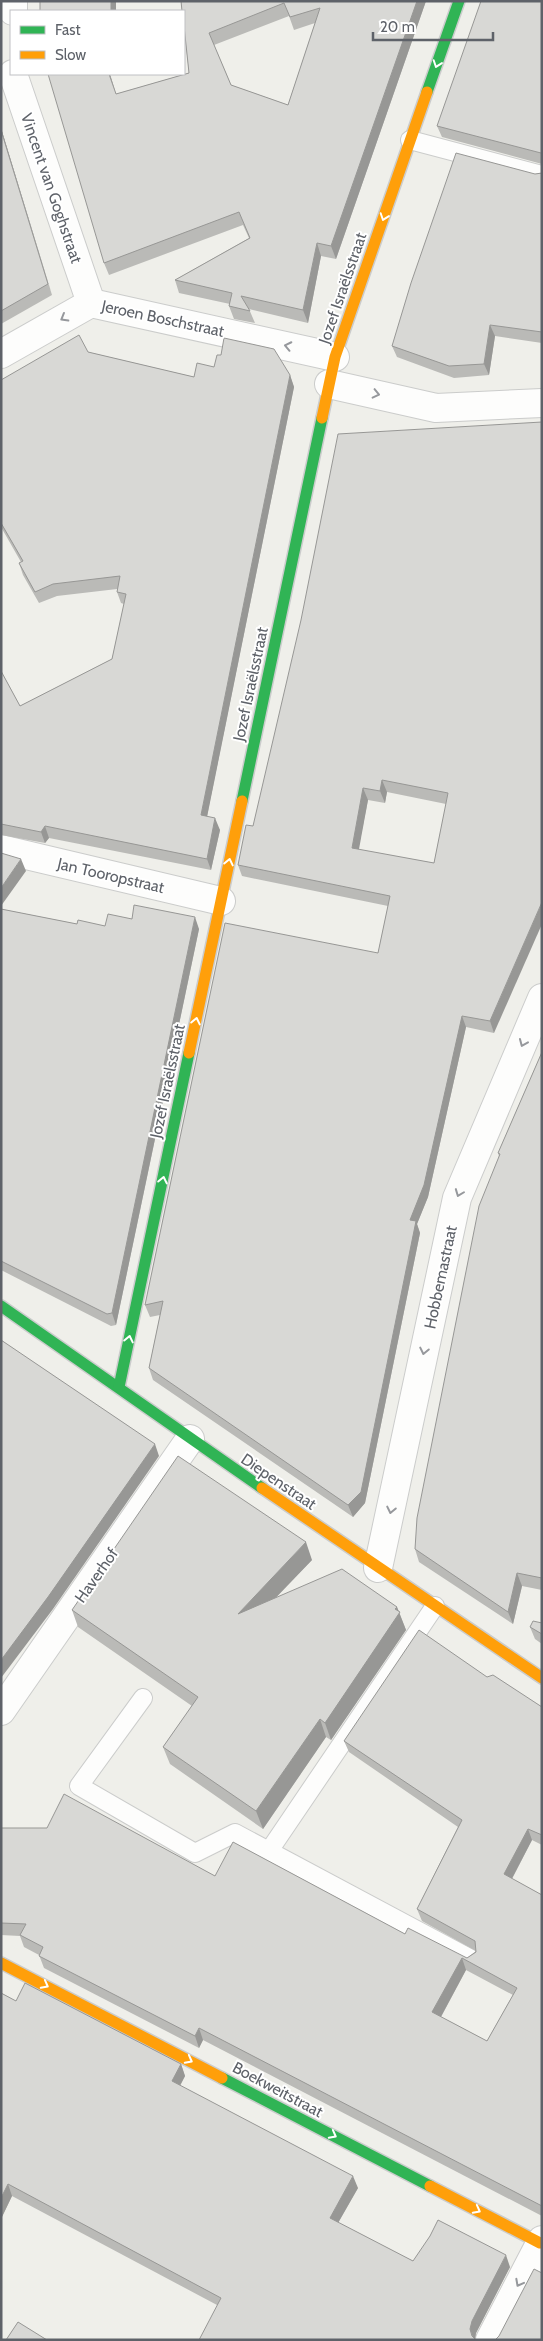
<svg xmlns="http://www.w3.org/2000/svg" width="543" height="2341" font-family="Cabin,sans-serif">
<rect width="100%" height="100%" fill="#efefea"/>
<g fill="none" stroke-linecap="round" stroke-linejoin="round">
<g stroke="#cbcccb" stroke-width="20">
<g id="lane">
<polyline points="410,140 542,175"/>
<polyline points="143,1698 79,1786 195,1853 235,1833 471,1959"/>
<polyline points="269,1851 435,1606"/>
</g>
</g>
<g stroke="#cbcccb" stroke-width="30">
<g id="street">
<polyline points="13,11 13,1"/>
<polyline points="13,74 91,303"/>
<polyline points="1,354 91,303 335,357"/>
<polyline points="329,384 436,408 542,403"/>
<polyline points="1,849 221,901"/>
<polyline points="378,1568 457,1198 542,998"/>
<polyline points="1,1711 190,1439"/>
<polyline points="490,2340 542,2240"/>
</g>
</g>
<g stroke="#cbcccc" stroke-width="14">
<g id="fast">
<polyline points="427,92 459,1"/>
<polyline points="242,801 322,418"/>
<polyline points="1,1306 262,1488"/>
<polyline points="119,1387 189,1053"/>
<polyline points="222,2078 430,2186"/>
</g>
</g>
<g stroke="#cbcccc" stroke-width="14">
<g id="slow">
<polyline points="322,418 335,357 427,92"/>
<polyline points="189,1053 242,801"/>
<polyline points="262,1488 542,1678"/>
<polyline points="1,1963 222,2078"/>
<polyline points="430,2186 540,2243"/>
</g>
</g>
<use href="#lane" stroke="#fdfdfc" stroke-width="18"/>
<use href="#street" stroke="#fdfdfc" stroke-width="28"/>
<use href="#fast" stroke="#30b455" stroke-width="11"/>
<use href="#slow" stroke="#ff9f0a" stroke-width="11"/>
</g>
<g fill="#babab7" fill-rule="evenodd">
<path d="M181 1H426L336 259 321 256 308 323 249 309 255 323 234 319 229 306 230 304 179 293 175 280 249 238 243 225 109 275 104 263 116 94 189 73ZM289 16 294 30 315 23 288 105 231 85 214 45Z"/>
<polygon points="542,1 542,164 442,137 437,126"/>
<polygon points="1,128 52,295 1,324"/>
<polygon points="542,173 542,343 495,336 489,375 454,378 397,357 392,346 535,174"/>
<polygon points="88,352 194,377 214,367 290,375 294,387 207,816 220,830 211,870 49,838 45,843 1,835 1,671 20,706 112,659 124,604 121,603 117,592 117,589 57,596 39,603 23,575 19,563 21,562 1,527 1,380"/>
<path d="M542 422 494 1033 466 1027 428 1197 417 1224 420 1233 365 1503 353 1517 153 1380 149 1368 160 1315 150 1317 145 1305 378 953 388 906 242 876 238 865 253 826ZM387 792 446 804 434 863 358 850 368 800 385 803Z"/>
<polygon points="1,909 77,924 105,926 132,919 199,929 116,1325 111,1326 1,1270"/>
<polygon points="542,1052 542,1590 522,1586 513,1624 419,1562 415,1549 499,1156 498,1153"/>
<polygon points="312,1560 276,1597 397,1607 406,1630 331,1740 326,1737 263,1829 170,1764 163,1747 192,1706 78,1627 72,1610"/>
<polygon points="542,1623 542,1644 535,1639 530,1627"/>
<path d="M487 1677 542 1707V1845L532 1840 512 1879 542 1895V2216L203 2040 199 2048 44 1968 39 1955 24 1947 20 1936 1 1935V1828L215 1876 405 1934 467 1958 476 1951 422 1921 417 1909 458 1827 349 1752 344 1741ZM466 1970 513 1995 487 2041 441 2017Z"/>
<polygon points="1,1993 16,2001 181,2064 185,2076 180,2086 358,2188 338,2223 413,2261 510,2267 476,2333 475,2338 217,2305 12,2196 1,2219"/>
</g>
<g fill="#979795">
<rect x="111" y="1" width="5" height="10"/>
<polygon points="417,1 426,1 336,259 331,246"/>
<polygon points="109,74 110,74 120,107 116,94"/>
<polygon points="1,128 52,295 1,130"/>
<polygon points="317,243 321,256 308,323 303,310"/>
<polygon points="490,325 495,336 489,375 484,364"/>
<polygon points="290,375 294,387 205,827 201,815"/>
<polygon points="382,780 387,792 385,803 380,791"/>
<polygon points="363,788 368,800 357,860 352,848"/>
<polygon points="215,818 220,830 211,870 207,859"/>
<polygon points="45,826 49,838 45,843 41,832"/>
<polygon points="21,859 26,871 1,906 1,888"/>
<polygon points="542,902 542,924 494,1033 490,1021"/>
<polygon points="195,917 199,929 116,1325 112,1313"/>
<polygon points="462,1016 466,1027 428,1197 417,1224 420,1233 365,1503 353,1517 348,1505 410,1220"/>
<polygon points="155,1444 159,1456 53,1609 1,1678 1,1660"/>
<polygon points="306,1542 312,1560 244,1631 238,1614"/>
<polygon points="517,1573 522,1586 513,1624 508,1612"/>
<polygon points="397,1607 406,1630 331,1740 325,1723"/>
<polygon points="320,1719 326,1737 263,1829 256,1811"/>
<polygon points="528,1829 532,1840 508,1886 504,1874"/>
<polygon points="462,1958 466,1970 437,2024 432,2012"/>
<polygon points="199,2028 203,2040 199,2048 195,2036"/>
<polygon points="181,2064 185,2076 176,2093 172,2081"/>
<polygon points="353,2176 358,2188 334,2230 330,2218"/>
<polygon points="8,2184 12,2196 1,2219 1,2198"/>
<polygon points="506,2255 510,2267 476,2333 475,2340 474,2340 470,2329 472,2321"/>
</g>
<g fill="#d8d8d5" stroke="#979795" fill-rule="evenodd">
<rect x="40" y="1" width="71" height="10"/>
<path d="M181 1H417L331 246 317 243 303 310 241 296 250 311 229 306 232 293 175 280 250 238 239 212 104 263 48 74H109L116 94 189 73 184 26V11H182ZM284 3 290 17 320 8 288 105 231 85 209 33Z"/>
<polygon points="481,1 542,1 542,154 541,153 437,126"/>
<polygon points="1,130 48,284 1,311"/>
<polygon points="456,153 535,174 542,173 542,332 490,325 484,364 449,366 392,346 411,283"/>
<polygon points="79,335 88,352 194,377 197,363 214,367 217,355 221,355 224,338 274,349 290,375 201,815 215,818 207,859 45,826 41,832 1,824 1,671 20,706 112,659 126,594 117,592 120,576 53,584 35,592 19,563 23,561 1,523 1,380"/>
<path d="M542 422V902L490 1021 462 1016 424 1185 410 1220 416 1221 361 1492 348 1505 149 1368 163 1301 145 1305 225 923 378 953 390 896 238 865 246 825 253 826 301 620 338 434ZM382 780 448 793 434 863 352 848 363 788 380 791Z"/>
<polygon points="1,853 21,859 1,888"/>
<polygon points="134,905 195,917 112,1313 107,1314 1,1261 1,909 77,924 78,920 105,926 108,914 132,919"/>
<polygon points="542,1052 542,1578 517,1573 508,1612 415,1549 417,1518 479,1206 500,1154 498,1153"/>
<polygon points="1,1340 155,1444 48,1597 1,1660"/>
<polygon points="178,1456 306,1542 238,1614 342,1569 397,1607 395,1609 400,1612 325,1723 320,1719 256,1811 163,1747 198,1697 72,1610"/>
<polygon points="533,1621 542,1623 542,1634 530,1627"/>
<path d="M419 1630 487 1677 493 1675 542 1707V1835L528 1829 504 1874 542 1895V2206L199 2028 195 2036 39 1956 43 1947 20 1935 26 1924 1 1923V1828H47L64 1794 215 1876 233 1842 405 1934 408 1928 467 1958 476 1952 475 1941 417 1909 462 1820 344 1741ZM462 1958 517 1988 487 2041 432 2012Z"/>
<polygon points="25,1983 181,2064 172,2081 353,2176 330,2218 413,2261 430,2236 438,2220 506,2255 472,2321 470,2329 472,2336 476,2340 199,2340 221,2298 8,2184 1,2198 1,1993 16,2001"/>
<polygon points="534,2269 542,2273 542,2340 495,2340 499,2336"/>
<polygon points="18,2322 47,2340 6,2340"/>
</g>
<defs><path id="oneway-chevron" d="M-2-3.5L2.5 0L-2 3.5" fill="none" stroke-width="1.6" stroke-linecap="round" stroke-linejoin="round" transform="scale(1.25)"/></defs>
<g stroke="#fff">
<use href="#oneway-chevron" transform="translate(437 64) rotate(109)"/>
<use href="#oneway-chevron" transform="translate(384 217) rotate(109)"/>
<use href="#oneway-chevron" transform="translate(229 862) rotate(-78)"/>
<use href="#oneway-chevron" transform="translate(196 1021) rotate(-78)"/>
<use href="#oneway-chevron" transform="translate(163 1180) rotate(-78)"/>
<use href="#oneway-chevron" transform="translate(129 1339) rotate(-78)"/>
<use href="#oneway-chevron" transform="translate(45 1985) rotate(28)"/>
<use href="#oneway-chevron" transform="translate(189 2060) rotate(28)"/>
<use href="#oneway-chevron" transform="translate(333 2135) rotate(28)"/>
<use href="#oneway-chevron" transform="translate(477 2210) rotate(28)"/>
</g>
<g stroke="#96989c">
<use href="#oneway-chevron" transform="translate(64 318) rotate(150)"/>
<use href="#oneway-chevron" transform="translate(288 346) rotate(-168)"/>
<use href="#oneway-chevron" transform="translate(376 394) rotate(13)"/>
<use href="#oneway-chevron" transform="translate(523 1043) rotate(113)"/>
<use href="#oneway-chevron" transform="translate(459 1193) rotate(111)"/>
<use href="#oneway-chevron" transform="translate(424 1351) rotate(102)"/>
<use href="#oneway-chevron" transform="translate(391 1510) rotate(102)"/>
<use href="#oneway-chevron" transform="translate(519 2283) rotate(118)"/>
</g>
<g text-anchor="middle" stroke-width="4" stroke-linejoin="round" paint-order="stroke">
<g font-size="16" fill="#5e6269" stroke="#fff">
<text transform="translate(52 188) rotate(71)" y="6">Vincent van Goghstraat</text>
<text transform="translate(342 288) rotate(-71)" y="6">Jozef Israëlsstraat</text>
<text transform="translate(163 318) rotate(12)" y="6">Jeroen Boschstraat</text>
<text transform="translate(250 684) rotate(-78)" y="6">Jozef Israëlsstraat</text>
<text transform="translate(111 875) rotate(13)" y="6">Jan Tooropstraat</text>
<text transform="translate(167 1081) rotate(-78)" y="6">Jozef Israëlsstraat</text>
<text transform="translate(440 1277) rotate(-78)" y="6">Hobbemastraat</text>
<text transform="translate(279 1481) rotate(34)" y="6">Diepenstraat</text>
<text transform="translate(96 1575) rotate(-55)" y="6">Haverhof</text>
<text transform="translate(278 2089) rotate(28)" y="6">Boekweitstraat</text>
</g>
</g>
<rect width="543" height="2341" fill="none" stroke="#5e6269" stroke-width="5"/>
<rect x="10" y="10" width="175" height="65" fill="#ffffff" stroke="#bfc0c3"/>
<rect x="20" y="26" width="25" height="8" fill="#30b455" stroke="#bfc0c3"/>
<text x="55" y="35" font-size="15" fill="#5e6269">Fast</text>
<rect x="20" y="51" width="25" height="8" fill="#ff9f0a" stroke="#bfc0c3"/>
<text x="55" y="60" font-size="15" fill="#5e6269">Slow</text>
<path d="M373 32v8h120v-8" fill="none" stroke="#5e6269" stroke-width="2.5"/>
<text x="380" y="32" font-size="15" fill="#5e6269" stroke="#ffffff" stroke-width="4" paint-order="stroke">20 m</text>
</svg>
